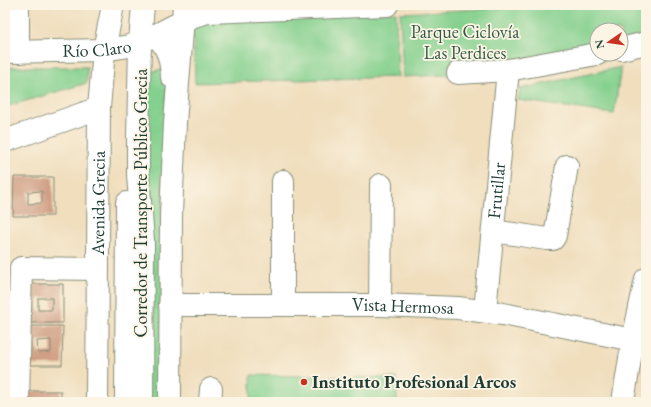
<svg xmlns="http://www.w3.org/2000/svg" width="651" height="407" font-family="'EB Garamond',serif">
<rect width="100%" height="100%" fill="#fcf5e5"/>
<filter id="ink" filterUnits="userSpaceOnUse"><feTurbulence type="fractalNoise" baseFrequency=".025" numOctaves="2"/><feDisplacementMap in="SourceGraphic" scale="8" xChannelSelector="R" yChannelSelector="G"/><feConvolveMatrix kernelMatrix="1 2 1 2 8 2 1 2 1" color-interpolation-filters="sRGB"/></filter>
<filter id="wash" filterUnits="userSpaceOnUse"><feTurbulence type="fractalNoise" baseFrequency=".012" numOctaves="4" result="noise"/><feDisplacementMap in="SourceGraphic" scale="16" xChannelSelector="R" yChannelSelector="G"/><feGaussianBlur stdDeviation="0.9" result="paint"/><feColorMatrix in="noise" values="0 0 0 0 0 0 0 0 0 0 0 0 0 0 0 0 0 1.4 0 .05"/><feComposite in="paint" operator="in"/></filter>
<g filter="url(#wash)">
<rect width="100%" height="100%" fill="#f0debd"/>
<g fill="#84d08e" stroke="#528661" fill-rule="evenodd">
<path d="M541 5H646V53L577 65 531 71 403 77 400 13 525 7ZM597 30H621V54H597Z"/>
<polygon points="396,12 398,77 195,83 193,22"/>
<polygon points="5,67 87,67 87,83 5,107"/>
<polygon points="621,67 614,114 518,100 520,89"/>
<polygon points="161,69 167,77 163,193 161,402 146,402 148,73"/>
<polygon points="251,375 397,378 397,402 251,402"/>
</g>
<g id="blocks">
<g fill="#d09f85" fill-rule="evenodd">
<path d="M14 177H53V216H13ZM42 191V203L28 204V192Z"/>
<rect x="5" y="178" width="2" height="39"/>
<path d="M23 284H63V323H23ZM38 298H52V310H38Z"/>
<path d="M23 326H63L62 365H23ZM51 340V352L38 353 37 341Z"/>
<polygon points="22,391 61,391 61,402 21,402"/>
</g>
</g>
</g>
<g filter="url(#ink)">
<use href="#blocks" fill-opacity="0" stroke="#888e78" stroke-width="1"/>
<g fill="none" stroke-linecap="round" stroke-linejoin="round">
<g stroke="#888e78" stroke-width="24">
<g id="minor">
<polyline points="156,35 191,17 208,12 387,5"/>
<polyline points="621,49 646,43"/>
<polyline points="18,52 18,5"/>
<polyline points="458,73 508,70 597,54"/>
<polyline points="5,141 99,108"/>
<polyline points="493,231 547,239 553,239 555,236 567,166"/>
<path id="s1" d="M170 305H380L458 308 503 314 633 340"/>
<polyline points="283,305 283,181"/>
<polyline points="380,305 381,185"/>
<path id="s2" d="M485 311 508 70"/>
<polyline points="18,402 21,268 98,269"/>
<polyline points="126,402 127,203"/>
<polyline points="142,402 143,241 138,175 138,138 140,42 143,5"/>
<polyline points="210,402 211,389"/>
<polyline points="623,402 633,340 646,279"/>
</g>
</g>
<g stroke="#888e78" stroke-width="24">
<g id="major">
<path id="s3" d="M5 52 104 50 129 46 156 35C168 48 171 59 172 77"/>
<path id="s4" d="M97 402 99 108 104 50 113 5"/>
<polyline points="170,402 171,214 175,123 184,5"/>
</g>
</g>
<use href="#minor" stroke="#fff" stroke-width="22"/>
<use href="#major" stroke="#fff" stroke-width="22"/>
</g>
</g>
<circle fill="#c8321e" stroke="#fcf5e5" stroke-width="1.5" cx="304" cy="382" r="4"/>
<g text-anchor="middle" stroke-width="3.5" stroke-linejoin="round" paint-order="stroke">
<g font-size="18" fill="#335a46" stroke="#fcf5e5">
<text x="465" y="38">Parque Ciclovía<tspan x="465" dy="21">Las Perdices</tspan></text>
</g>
<g font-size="18" fill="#1f3d34" stroke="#fcf5e5">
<text dy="6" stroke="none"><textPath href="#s3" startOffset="92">Río Claro</textPath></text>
<text dy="6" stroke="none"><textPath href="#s2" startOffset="121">Frutillar</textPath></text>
<text dy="6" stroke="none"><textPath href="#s4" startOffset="199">Avenida Grecia</textPath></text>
<text transform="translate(141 203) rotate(-90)" y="6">Corredor de Transporte Público Grecia</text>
<text dy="6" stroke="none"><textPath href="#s1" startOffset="233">Vista Hermosa</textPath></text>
</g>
<g font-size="18" font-weight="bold" fill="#1f3d34" stroke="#fcf5e5" text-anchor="start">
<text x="312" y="388">Instituto Profesional Arcos</text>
</g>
</g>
<rect width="651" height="407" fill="none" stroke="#fcf5e5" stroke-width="20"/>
<g transform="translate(609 42) rotate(257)"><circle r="19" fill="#fcf5e5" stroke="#a4ab9e"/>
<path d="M0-3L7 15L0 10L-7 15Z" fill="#c8321e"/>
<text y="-6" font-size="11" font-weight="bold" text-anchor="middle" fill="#1f3d34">N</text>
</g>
</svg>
